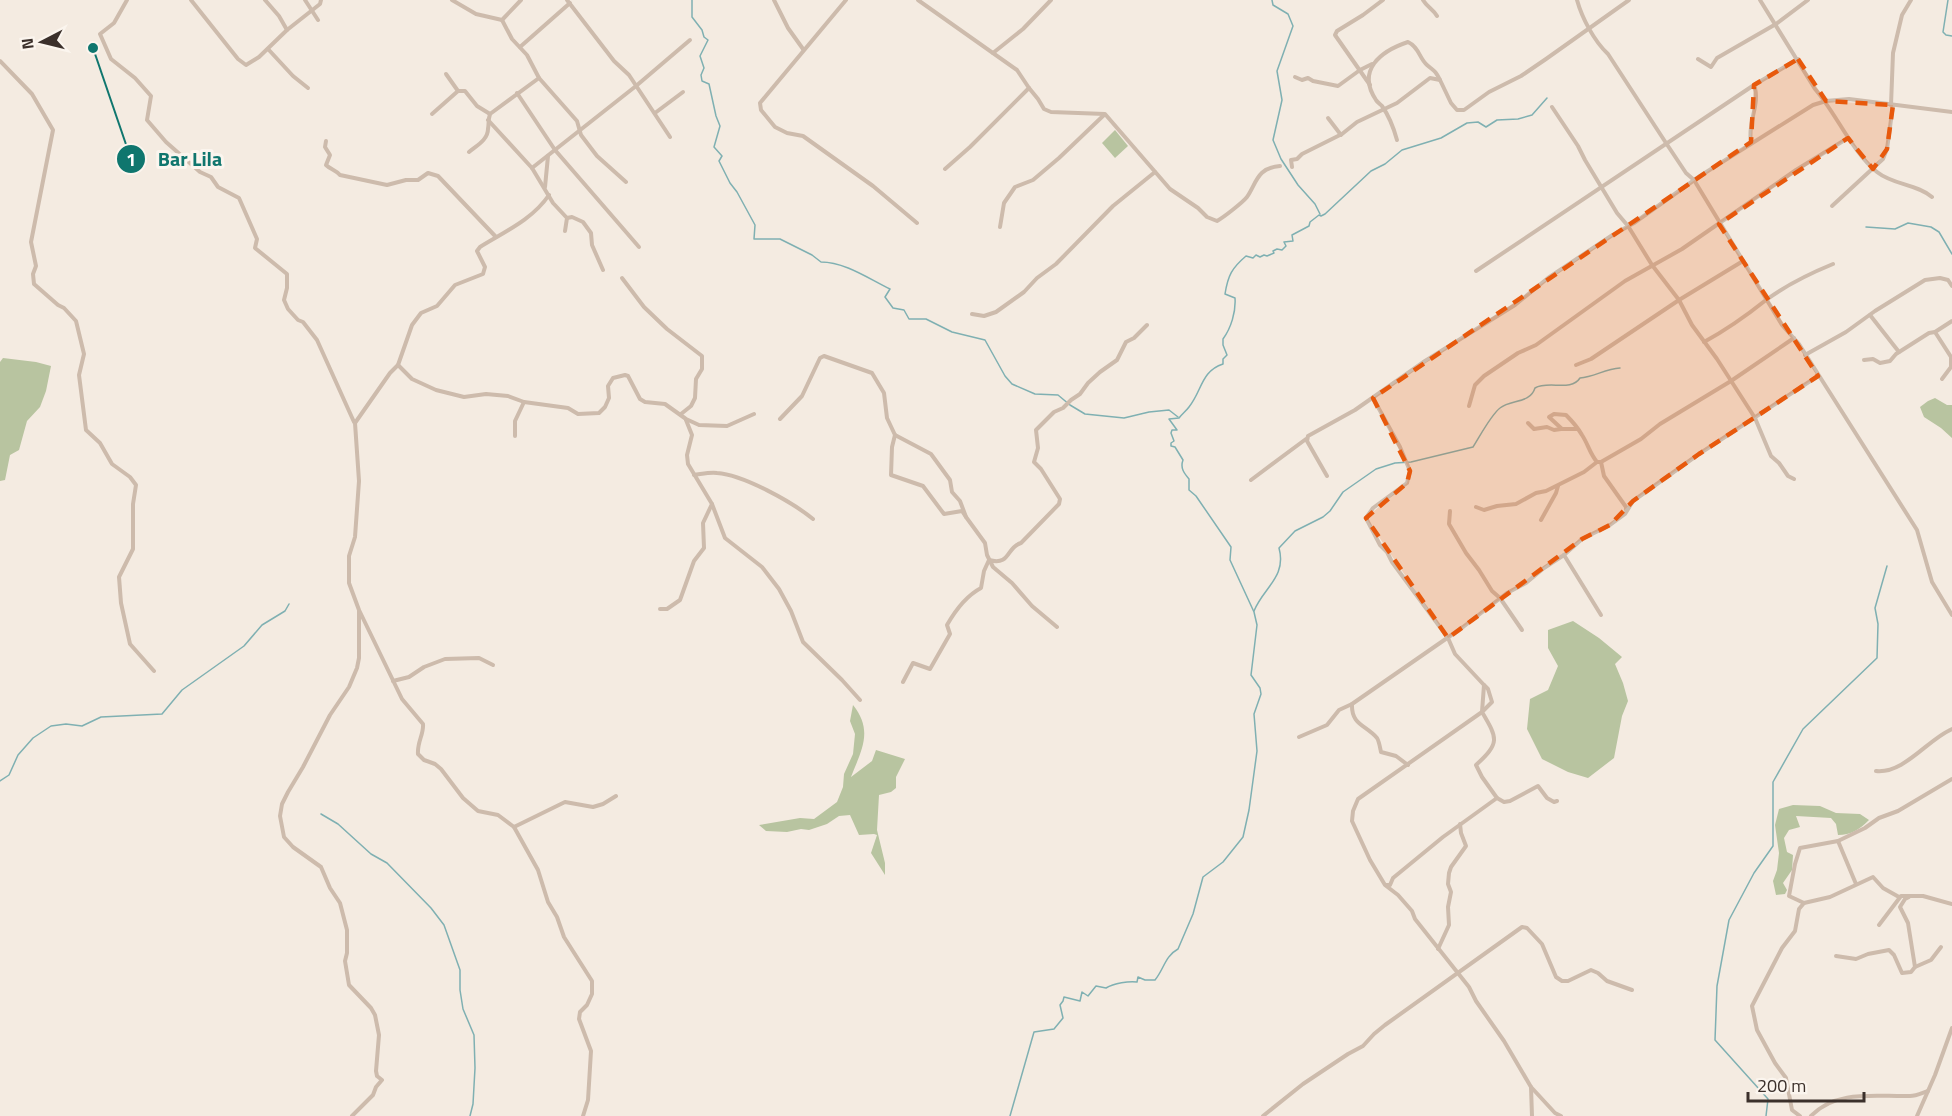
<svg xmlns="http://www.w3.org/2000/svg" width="1952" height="1116" font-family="'Titillium Web',sans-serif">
<rect width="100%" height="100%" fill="#f4ebe1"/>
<g fill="#b8c4a0">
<polygon points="1115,130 1128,146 1115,158 1102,143"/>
<polygon points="3,358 36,362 51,366 46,391 40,407 27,421 19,450 10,455 5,480 0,481 0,362"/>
<polygon points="1935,398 1947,405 1952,405 1952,438 1941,428 1924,417 1920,407 1928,401"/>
<polygon points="1573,621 1599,638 1622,657 1615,664 1623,683 1628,701 1622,716 1614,758 1588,778 1568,772 1542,759 1527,729 1530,699 1548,690 1558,666 1548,648 1548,630"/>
<path d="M853 705C874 731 861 751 851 777L872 761 876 750 905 759 896 777V788L891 792 879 795 877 830 885 863V875L871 853 877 835 874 834 859 835 850 815 839 816 827 824 809 830 801 829 787 832 766 831 759 825 800 818 814 819 837 802 843 787 844 774 853 754 855 734 850 721Z"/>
<path d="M1793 805 1820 806 1836 813 1860 814 1869 820C1860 829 1851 835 1838 835L1836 824 1831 818 1796 816 1800 827 1789 830 1784 838 1787 852 1793 855 1792 870 1783 883 1787 890 1785 894 1776 895 1773 881 1777 870 1779 853 1775 825 1779 809Z"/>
</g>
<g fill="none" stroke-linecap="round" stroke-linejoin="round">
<g stroke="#7fb0b2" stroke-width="1.5">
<path d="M692 0V17L702 30 704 37 708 40 700 56 704 68 701 75 702 81 709 84 716 116 720 126 714 147 722 156 719 161 730 183 737 192 755 225 754 239H780L812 255 821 262C845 262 869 279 890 289L885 297 893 308 904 310 909 319H926L952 332 985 340 1005 376 1012 384 1035 394 1058 395 1070 405 1085 414 1124 418 1149 412 1169 410 1178 417"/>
<polyline points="1272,0 1273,5 1288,14 1293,26 1277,71 1282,100 1273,140 1281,159 1298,185 1315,204 1320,214"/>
<polyline points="1948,0 1943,32 1946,35 1952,36"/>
<polyline points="1866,227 1895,229 1908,223 1931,227 1939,232 1952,254"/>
<path d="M1254 611C1263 588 1287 577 1279 548L1295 531 1323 517 1330 511 1343 492 1376 469 1395 463 1411 462 1473 447C1480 436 1491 415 1500 408 1511 399 1530 404 1535 388 1548 380 1571 392 1580 378 1594 377 1605 369 1620 368"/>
<polyline points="0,781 9,775 18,755 33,738 51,726 66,724 82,726 101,717 162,714 182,690 244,646 262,625 285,611 289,604"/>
<polyline points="321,814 338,824 371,854 387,863 431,908 444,925 460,970 460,990 463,1009 474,1035 475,1068 473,1104 470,1116"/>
<path d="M1010 1116 1034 1032 1054 1029 1063 1018 1060 1005 1063 1001 1064 997 1080 1001 1082 992 1088 996 1096 986 1106 988C1114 983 1129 981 1137 982L1138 977 1145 980H1155C1164 969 1165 956 1178 949L1193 914 1203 877 1223 862 1243 837 1249 810 1257 751 1254 714 1261 694 1260 688 1251 675 1257 625 1254 612 1230 560 1231 547 1196 496 1189 490V479C1184 473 1180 468 1183 460L1175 447 1171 446V443L1174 441 1171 433 1172 430H1177L1169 419 1179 418C1182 414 1186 411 1189 407 1202 391 1201 371 1223 364V359L1227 355 1223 345V339C1231 328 1236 312 1235 298L1225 294C1228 275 1232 268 1246 256L1253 258 1256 255 1260 257 1264 255 1267 256 1274 253 1273 251 1277 249 1282 250 1286 246 1284 242 1293 241 1292 235 1309 226 1310 222 1319 215 1321 216 1325 214 1371 171 1385 164 1402 150 1441 138 1467 123 1478 122 1486 127 1497 120 1518 119 1532 115 1547 98"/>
<polyline points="1766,1116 1768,1099 1715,1040 1717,986 1729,920 1754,873 1773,846 1773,782 1803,729 1877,658 1878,624 1875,608 1887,566"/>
</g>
<g stroke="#cdbbac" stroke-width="4">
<polyline points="127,0 114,23 100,34 111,59 135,78 151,96 147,120 166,142 200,172 211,177 218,187 239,198 257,239 255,248 287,274 287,288 284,300 288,309 298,320 303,322 317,340 354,422"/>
<polyline points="191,0 238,59 246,65 259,57 287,30 320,4 321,0"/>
<polyline points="265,0 279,16 287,30"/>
<polyline points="305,0 318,20"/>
<polyline points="452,0 476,14 502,20 521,0"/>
<polyline points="567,0 614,61 629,75 670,137"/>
<polyline points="774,0 788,28 803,49"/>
<polyline points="846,0 760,103 761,110 775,127 787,133 803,136 873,186 917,223"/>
<path d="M918 0 1017 70 1029 88 1038 99 1044 109 1051 112 1105 114 1170 189 1198 208 1207 217 1217 221C1224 217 1242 203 1247 197 1257 182 1257 168 1280 166"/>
<path d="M1423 0C1427 7 1433 9 1437 16"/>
<path d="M1577 0C1582 18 1594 41 1608 54L1666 143 1686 173 1694 180 1782 325 1799 344 1917 530 1932 582 1952 615"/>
<path d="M1760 0 1815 89C1836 113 1852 152 1877 172 1893 185 1917 184 1932 197"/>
<polyline points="502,20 512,39 527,55 539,78 577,121 581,135 597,156 626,182"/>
<polyline points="520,47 570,3"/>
<polyline points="268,49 293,76 308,88"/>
<polyline points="993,53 1023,29 1051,0"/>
<polyline points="1698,59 1711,67 1717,58 1776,24 1808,0"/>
<polyline points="0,61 32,94 53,130 31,242 36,266 33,274 34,284 58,305 64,308 76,321 84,354 79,375 86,430 100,443 112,464 130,477 136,485 133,504 133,549 119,577 121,603 130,644 154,671"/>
<polyline points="446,74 458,91 465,91 477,106 490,114"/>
<polyline points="1295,77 1302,80 1308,78 1313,81 1338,86 1360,70 1372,64"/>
<polyline points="1370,85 1335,35 1337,31 1363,15 1383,0"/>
<polyline points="517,93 555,150 639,247"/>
<polyline points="1891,105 1893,53 1902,15 1911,0"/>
<polyline points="1552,107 1578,146 1585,160 1617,213 1628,226 1652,265 1679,300 1692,325 1717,359 1755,418 1771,456 1779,463 1788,476 1794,479"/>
<polyline points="655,113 683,92"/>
<polyline points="432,114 458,91"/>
<polyline points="1328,118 1341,135"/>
<polyline points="488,120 532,168 553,203 567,218 565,231"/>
<path d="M1397 140C1394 129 1389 116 1382 106 1380 104 1377 102 1376 100 1356 70 1381 51 1408 42 1419 47 1419 58 1427 65 1434 71 1435 70 1440 80"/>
<path d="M326 141 325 147 330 155 326 165C330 169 336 170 340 175L387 185 406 180H418L428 173 438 176 496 237"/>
<path d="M1751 142C1747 122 1761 104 1754 85"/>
<path d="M469 152C476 146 488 140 488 129 489 124 488 120 490 114L539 78"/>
<polyline points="1292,167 1291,160 1297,159 1302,154 1342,134 1357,122 1397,103 1430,78 1440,80 1451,103 1457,110 1464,110 1489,92 1521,76 1546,59 1629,0"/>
<polyline points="532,168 636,86 690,40"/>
<polyline points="945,169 970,147 1029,88"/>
<polyline points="545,187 548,156"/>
<path d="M549 195C532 220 504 232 480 247L477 251 485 267 483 274 455 285 437 306 421 313 412 325 398 365 390 373 355 423 359 481 355 537 349 556V583L359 610 402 699 423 724C424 734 417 742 418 754L424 760 435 764 441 769 463 798 478 811 498 815 514 827 565 802 593 807 603 804 616 796"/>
<polyline points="1832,206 1883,159 1887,149 1893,105"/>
<polyline points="567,218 572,217 583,222 591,233 592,245 603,270"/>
<polyline points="1000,227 1004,203 1015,187 1033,180 1059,158 1104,115"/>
<polyline points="1476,271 1754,85 1798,59"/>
<polyline points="622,278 644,307 667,329 702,356 702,369 696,379 695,398 691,406 681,414"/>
<polyline points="972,314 984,316 996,312 1024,292 1037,278 1056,264 1113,206 1155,172"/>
<polyline points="1870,315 1899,352"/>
<polyline points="1935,332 1951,357 1951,367 1942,379"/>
<path d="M1704 342C1726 330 1746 316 1766 300 1785 286 1811 273 1833 264"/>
<polyline points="1805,355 1846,332 1875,311 1925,280 1940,278 1948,280 1952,286"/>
<polyline points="1864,360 1873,359 1880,363 1890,361 1896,354 1929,333 1935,332 1952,321"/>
<polyline points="398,365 412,379 436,390 464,397 486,394 508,396 524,402 568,408 578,414 599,413 605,407 609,398 608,386 613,378 625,375 628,376 640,399 645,402 665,404 686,419 699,425 727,426 754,414"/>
<polyline points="1576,365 1591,359 1679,300 1743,261"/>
<polyline points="1373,398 1400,447 1410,471 1407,483 1373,508 1366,518 1380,545 1387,552 1392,562 1448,638 1455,654 1484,685 1482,712 1358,799 1353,811 1352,821 1370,860 1385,885 1398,895 1412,911 1415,919 1469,987 1476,1001 1504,1041 1531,1087 1555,1113 1561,1116"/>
<polyline points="1469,406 1475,385 1484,376 1518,353 1536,345 1625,281 1682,249 1796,170 1848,138"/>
<polyline points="780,419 802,396 820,358 824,356 872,373 884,393 887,418 895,435 892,447 891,475 923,486 944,514 962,511 966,517"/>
<polyline points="686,420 692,435 687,455 688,464 712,504 725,538 762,567 779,589 791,611 803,642 842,680 860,700"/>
<polyline points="1528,423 1534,429 1547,427 1554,430 1561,429"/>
<path d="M1578 429H1562L1549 417 1554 414 1566 415C1572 421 1578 428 1582 435 1588 444 1590 454 1597 462"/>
<polyline points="895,435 931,454 950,480 952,492 960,501 966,517 985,543 987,555 993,567 1012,583 1032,606 1057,627"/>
<polyline points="515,436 515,421 524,402"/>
<polyline points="1601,462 1604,476 1626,507 1626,510"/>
<path d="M694 475C702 474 710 472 717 473 744 475 792 502 813 519"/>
<polyline points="1327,476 1307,441 1308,436 1355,410 1425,361 1515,305 1548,278 1611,236 1634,223 1700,176 1813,105 1826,101 1849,99 1952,112"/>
<polyline points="1251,480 1306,439"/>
<polyline points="1476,507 1484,510 1497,506 1516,504 1536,493 1546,491 1584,472 1597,462 1601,462 1641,439 1660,424 1731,381 1794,338"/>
<polyline points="1450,511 1449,524 1466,553 1479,570 1492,591 1500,598 1522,630"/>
<polyline points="1541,520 1556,493 1558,486"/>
<polyline points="1564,555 1601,615"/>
<polyline points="660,609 667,609 680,600 694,561 704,548 703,523 712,504"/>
<polyline points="393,681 409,677 424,667 445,659 479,658 493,665"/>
<path d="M903 682 913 663 930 669 950 634 947 625C955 611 966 596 981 588L984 571 989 560C1011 566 1006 547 1021 543L1059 504 1060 499 1041 469 1034 462 1038 448 1036 430 1054 412 1063 408 1071 400 1080 394 1088 383 1100 372 1117 360 1126 342 1134 338 1147 325"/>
<path d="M1484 685 1488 689 1492 702 1482 712C1498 739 1500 743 1476 765L1482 777 1497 798"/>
<path d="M1352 704C1351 725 1366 725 1377 738 1379 741 1380 747 1381 752L1396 756 1408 765"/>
<polyline points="1299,737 1327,725 1339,710 1352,704 1463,627 1507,593 1526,583 1544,568 1564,555 1582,539 1610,525 1625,514 1633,501 1699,454 1818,376"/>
<path d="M1876 771C1904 774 1928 739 1952 729"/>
<polyline points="514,827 538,870 548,902 557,917 564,937 592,981 592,994 587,1005 580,1012 579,1019 591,1051 588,1100 583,1116"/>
<polyline points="1838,841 1856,884"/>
<polyline points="1386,885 1390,885 1393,878 1443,837 1497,798 1504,802 1510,801 1538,786 1547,798 1554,802 1557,801"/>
<polyline points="1909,897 1905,899 1900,907 1908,923 1915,967"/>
<polyline points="1804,903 1789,896 1795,864 1800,848 1838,841 1865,828 1879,818 1898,811 1952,779"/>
<polyline points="1879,925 1901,896 1923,896 1952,904"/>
<polyline points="1438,949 1449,925 1448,907 1451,892 1448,884 1449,873 1451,867 1466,846 1461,833 1460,824"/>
<polyline points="1836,956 1856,959 1868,954 1889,950 1894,955 1902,973 1911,972 1915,967 1931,960 1941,947"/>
<polyline points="1531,1087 1532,1116"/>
<polyline points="352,1116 373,1095 376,1087 382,1080 377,1076 376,1071 379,1035 375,1015 371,1008 349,985 345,961 347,953 347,930 340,903 330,888 321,867 293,847 284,837 280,816 282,804 288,792 303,767 330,715 349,687 357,668 359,658 359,611"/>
<polyline points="1263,1116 1303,1084 1348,1054 1363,1046 1374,1034 1385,1025 1522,927 1527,928 1542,944 1556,977 1562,981 1568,981 1591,970 1598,973 1607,981 1632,990"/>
<polyline points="1800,1116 1792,1110 1786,1078 1775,1063 1757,1030 1752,1006 1782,948 1795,931 1799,909 1804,903 1830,897 1873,877 1883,888 1899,897"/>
<path d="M1811 1116C1837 1089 1876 1097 1910 1096 1916 1096 1922 1093 1928 1091"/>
<polyline points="1917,1116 1935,1075 1952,1028"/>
</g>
</g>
<path fill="#e8590c" fill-opacity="0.2" stroke="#e8590c" stroke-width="4.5" stroke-dasharray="12 8" stroke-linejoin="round" d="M1798 59 1826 101 1893 105 1887 149 1873 169 1848 138 1719 224 1818 376 1699 454 1633 501 1610 525 1582 539 1448 638 1366 518 1407 483 1410 471 1373 398 1751 142 1754 85Z"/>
<path fill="none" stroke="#0f766e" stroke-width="2" d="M93 48L131 159"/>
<g fill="#0f766e" stroke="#fbf5ee" stroke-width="2">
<circle cx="93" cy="48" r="6"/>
<circle cx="131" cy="159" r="15"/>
</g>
<g font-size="18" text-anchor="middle" font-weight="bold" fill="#fff">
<text x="131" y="166">1</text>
</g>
<g font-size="20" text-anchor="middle" font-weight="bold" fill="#0f766e" stroke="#fbf5ee" stroke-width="6" stroke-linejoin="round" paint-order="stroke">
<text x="190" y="166">Bar Lila</text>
</g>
<g transform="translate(42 42) rotate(263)" stroke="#fbf5ee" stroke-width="4.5" paint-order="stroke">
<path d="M0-4.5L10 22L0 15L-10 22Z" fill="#3b302b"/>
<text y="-9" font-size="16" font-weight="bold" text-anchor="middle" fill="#3b302b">N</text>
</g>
<path d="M1748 1092v9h116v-9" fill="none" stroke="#3b302b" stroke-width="3"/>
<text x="1757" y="1092" font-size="18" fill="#3b302b" stroke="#fbf5ee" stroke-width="4.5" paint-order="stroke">200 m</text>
</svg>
